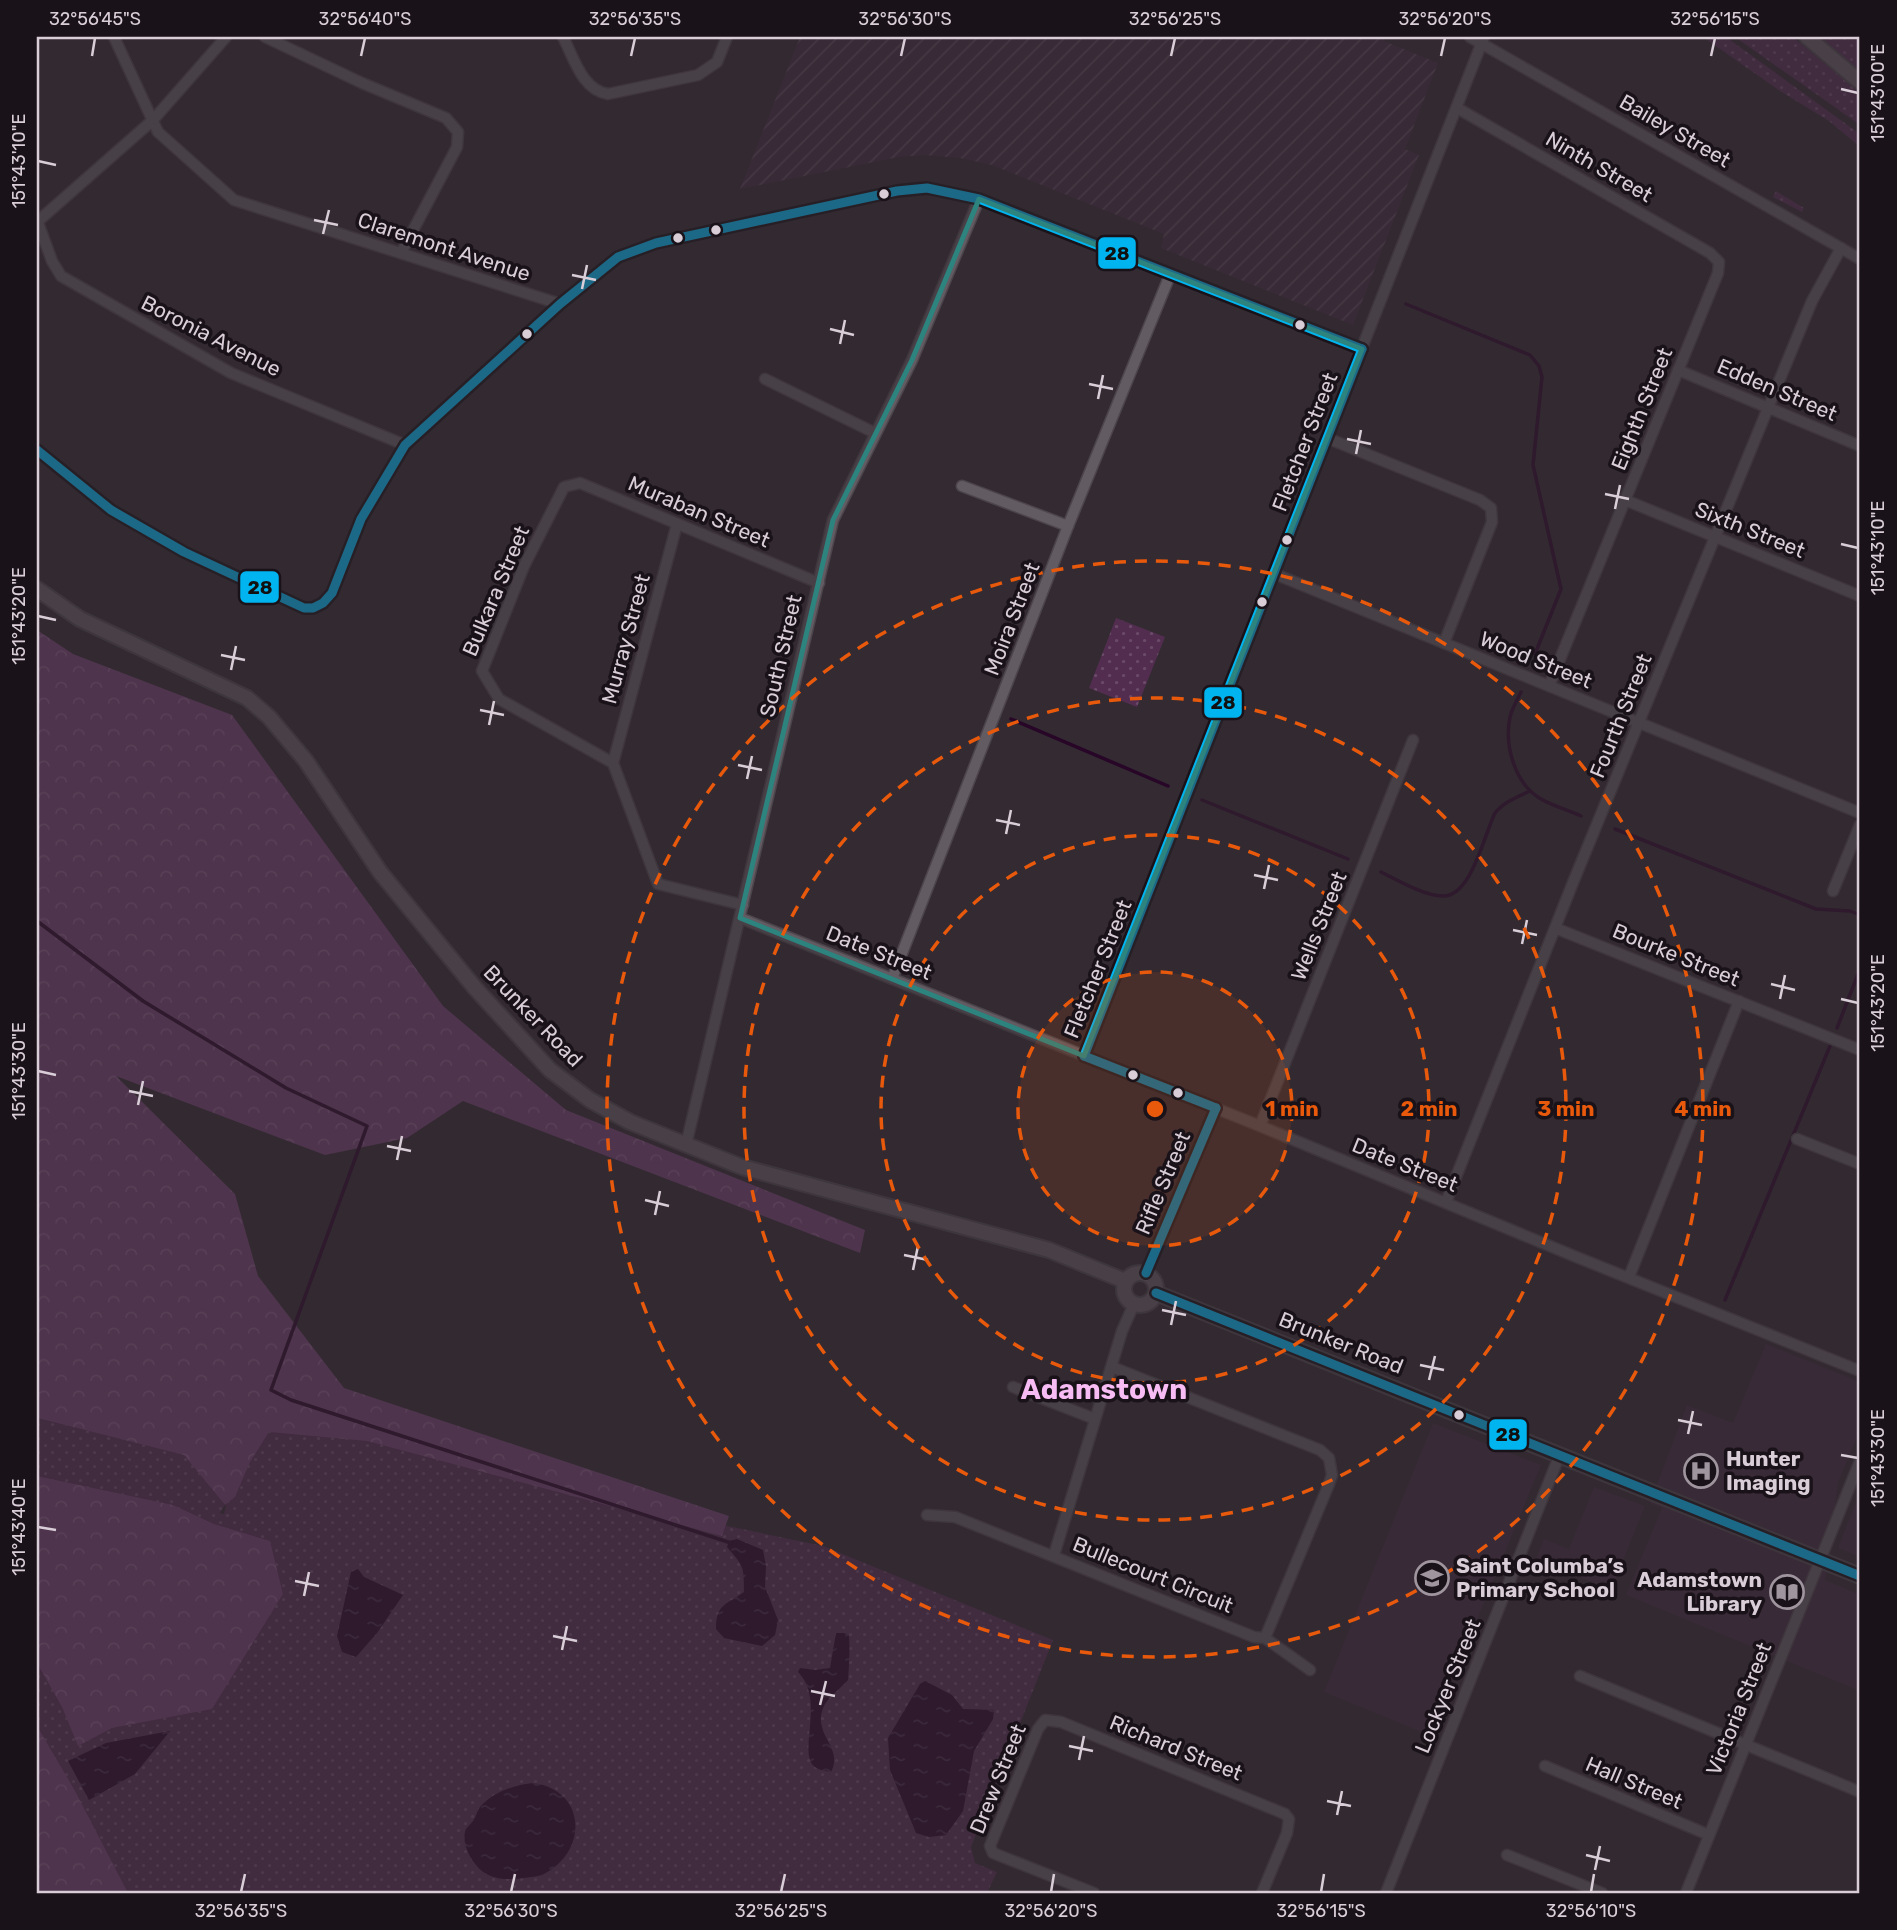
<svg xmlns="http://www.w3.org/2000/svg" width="1897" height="1930" font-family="Rubik,sans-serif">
<defs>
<pattern id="industrial-furrows" width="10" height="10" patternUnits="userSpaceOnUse" patternTransform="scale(1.75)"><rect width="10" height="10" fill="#3f2b3e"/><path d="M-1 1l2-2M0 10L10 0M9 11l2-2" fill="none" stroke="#5a4959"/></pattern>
<pattern id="grass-dots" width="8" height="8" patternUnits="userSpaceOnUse" patternTransform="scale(1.75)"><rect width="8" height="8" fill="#522d50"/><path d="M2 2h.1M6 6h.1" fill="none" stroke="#6a4a68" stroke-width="1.8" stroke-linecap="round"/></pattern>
<pattern id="forest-crowns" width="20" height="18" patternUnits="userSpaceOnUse" patternTransform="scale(1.75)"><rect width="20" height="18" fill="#70406f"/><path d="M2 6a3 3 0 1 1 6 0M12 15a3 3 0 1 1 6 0" fill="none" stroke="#845a83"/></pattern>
<pattern id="water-ripples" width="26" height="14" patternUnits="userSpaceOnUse" patternTransform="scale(1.75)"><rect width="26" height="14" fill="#280628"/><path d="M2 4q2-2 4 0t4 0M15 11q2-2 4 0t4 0" fill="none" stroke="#472946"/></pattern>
</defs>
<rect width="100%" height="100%" fill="#332a32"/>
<g fill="#3f2b3e">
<polygon points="1766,1344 1860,1382 1860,1429 1838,1483 1825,1580 1860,1595 1860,1691 1626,1595 1662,1508 1650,1503 1687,1405 1733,1423"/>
<polygon points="1433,1423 1541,1465 1429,1735 1324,1692"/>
<polygon points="1594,1487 1645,1506 1611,1590 1536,1559 1544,1539 1569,1549"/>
<polygon points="1860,1492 1860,1557 1838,1548"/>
</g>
<polygon fill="url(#industrial-furrows)" points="800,37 1385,37 1384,41 1438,63 1405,149 1419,155 1353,325 1161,248 1164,234 992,165 960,158 925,155 899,157 740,189"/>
<g fill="url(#grass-dots)">
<polygon points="1703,37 1726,37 1860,134 1860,147 1829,121 1780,91"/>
<polygon points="1735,37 1793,37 1860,93 1860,125"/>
<polygon points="1813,37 1860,37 1860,75"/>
<polygon points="1686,140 1714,156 1712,161 1682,145"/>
<polygon points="1776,191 1804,208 1802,212 1773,197"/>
<polygon points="1116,618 1165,637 1137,707 1089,688"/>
<polygon points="252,1391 680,1516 823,1546 1053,1640 971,1847 975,1863 997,1872 987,1893 116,1893 37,1746 37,1418 185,1455 225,1505 220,1513 224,1514"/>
</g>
<g fill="url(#forest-crowns)">
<polygon points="37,630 73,654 232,715 443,1006 566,1110 865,1230 860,1253 463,1101 407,1138 325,1155 116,1076 235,1194 258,1276 344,1388 729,1516 722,1536 367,1441 269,1432 250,1462 235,1497 225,1505 184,1455 37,1418"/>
<polygon points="37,1476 173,1505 214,1524 270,1541 283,1594 212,1709 112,1728 78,1746 62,1707 37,1663"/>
<polygon points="37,1726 74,1789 128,1893 37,1893"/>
</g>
<g fill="url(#water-ripples)">
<path d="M737 1539 763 1550 766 1566 765 1587 778 1620 775 1635 762 1646 724 1638 716 1629C716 1604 726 1605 744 1592 744 1566 744 1567 727 1547L729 1541Z"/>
<polygon points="358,1569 364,1577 403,1595 377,1633 356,1657 342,1652 337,1636 351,1572"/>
<path d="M836 1633H844L849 1636C850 1651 849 1665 848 1680 841 1688 831 1695 825 1704 809 1733 845 1747 831 1772 826 1771 819 1770 815 1767 797 1753 826 1700 798 1672L800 1668 815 1670 830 1668Z"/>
<polygon points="925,1681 952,1695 963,1709 994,1710 993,1719 974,1751 963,1811 946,1835 929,1837 916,1833 890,1770 888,1738 920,1684"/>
<polygon points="170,1731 135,1774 89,1800 68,1761 106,1743"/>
<path d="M533 1783C586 1790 589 1850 544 1874 538 1877 530 1877 523 1878 510 1880 493 1880 482 1871 472 1863 460 1843 466 1829 468 1826 471 1824 473 1821 476 1817 477 1811 480 1807 493 1792 514 1785 533 1783Z"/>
</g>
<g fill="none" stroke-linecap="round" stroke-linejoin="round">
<g stroke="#280628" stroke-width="3.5">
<polyline points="1406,304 1530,355 1539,366 1542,377 1533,465 1561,589 1535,654"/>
<path d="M1521 692C1517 700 1512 709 1510 717 1504 746 1515 784 1541 799 1553 806 1568 810 1581 816"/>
<polyline points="1011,719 1168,786"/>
<polyline points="1202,800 1348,859"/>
<polyline points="1615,829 1816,909 1850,911 1860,915"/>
<path d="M1381 872C1397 880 1425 896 1442 896 1471 898 1484 835 1495 813 1504 802 1517 797 1530 791"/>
<polyline points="37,921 143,1001 286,1088 367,1126 271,1390 291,1400 731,1543"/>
<polyline points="1837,1028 1860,969"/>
<polyline points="1725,1300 1830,1046"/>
</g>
<g stroke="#4d454c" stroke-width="13">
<g id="street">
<polyline points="114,37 158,132 234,200 560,304"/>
<polyline points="265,37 362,83 446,118 458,132 457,147 401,253"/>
<path d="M563 37C574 58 582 90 608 94L698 75 717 62 727 37"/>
<polyline points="1470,37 1860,259"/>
<polyline points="1457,108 1710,253 1719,262 1718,273 1549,686"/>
<polyline points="37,220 52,261 61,276 231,373 405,445"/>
<polyline points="37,222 153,120 226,37"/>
<polyline points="1678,370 1860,446"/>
<polyline points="765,379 875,433"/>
<polyline points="1327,438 1480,500 1491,508 1492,522 1444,643"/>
<polyline points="37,450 111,510 184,552 304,608 313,608 323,603 332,593 361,519 405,445 560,304 618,257 656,243 897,191 927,188 979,199 1362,349"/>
<polyline points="962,486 1068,526"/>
<polyline points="1625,500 1860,596"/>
<polyline points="1275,574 1860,813"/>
<polyline points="613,763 677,524"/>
<polyline points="1833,891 1860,825"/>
<polyline points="743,905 658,884 613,763 499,699 482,671 524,566 564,487 580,483 819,583"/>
<polyline points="740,918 1260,1126 1574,1256 1860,1371"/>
<polyline points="1555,928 1860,1050"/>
<polyline points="892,979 1068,526 1170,275"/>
<polyline points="1084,1056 1484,37"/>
<polyline points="1260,1126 1413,740"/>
<polyline points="1797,1139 1860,1164"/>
<polyline points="686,1145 833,520 912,360 979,199"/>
<polyline points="1446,1202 1574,880 1812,301 1841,248"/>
<polyline points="1146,1273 1216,1108"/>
<polyline points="1629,1277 1739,1001"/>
<polyline points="1013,1387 1095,1419"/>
<polyline points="927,1515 955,1517 1254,1637 1265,1638 1329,1484 1332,1475 1329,1458 1320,1450 1112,1367"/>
<polyline points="1054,1555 1122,1331 1134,1304"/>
<polyline points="1265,1638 1310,1670"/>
<polyline points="1580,1676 1860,1792"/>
<polyline points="1545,1766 1709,1835"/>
<polyline points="1507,1855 1602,1893"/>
<polyline points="1094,1893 993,1853 990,1846 1038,1729 1045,1720 1061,1722 1285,1814 1289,1819 1287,1833 1262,1893"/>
<polyline points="1386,1893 1560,1454"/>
<polyline points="1686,1893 1860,1461"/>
</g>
</g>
<g stroke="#4d454c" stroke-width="18">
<g id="secondary">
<polyline points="1807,37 1860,82"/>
<polyline points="37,589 80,619 247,698 269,717 306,761 380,872 475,988 550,1070 590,1100 630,1122 742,1167 1049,1250 1125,1281"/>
<circle cx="1140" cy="1289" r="16"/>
<polyline points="1156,1293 1860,1576"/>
</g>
</g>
<use href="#street" stroke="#635b62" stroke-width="10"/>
<use href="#secondary" stroke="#635a62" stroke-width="14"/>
<g stroke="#1a1219" stroke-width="14">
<g id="bus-1">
<polyline points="37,450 111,510 184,552 304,608 313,608 323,603 332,593 361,519 405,445 560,304 618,257 656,243 897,191 927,188 979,199 1362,349"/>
<polyline points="1084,1056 1362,349"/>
<polyline points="1084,1056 1216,1108"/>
<polyline points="1146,1273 1216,1108"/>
<polyline points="1156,1293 1860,1576"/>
</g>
</g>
<use href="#bus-1" stroke="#00b5ef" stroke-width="9"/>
</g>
<path d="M0 0H1897V1930H0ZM979 199 1362 349 1084 1056 740 918 833 520 912 360Z" fill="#332a32" fill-opacity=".55" fill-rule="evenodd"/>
<path fill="none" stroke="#2d837e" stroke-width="5" stroke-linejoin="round" d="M979 199 1362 349 1084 1056 740 918 833 520 912 360Z"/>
<path fill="none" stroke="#d9ced8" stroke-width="2.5" d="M92 56 95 38M361 56 365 38M631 56 635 38M901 56 905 38M1171 56 1175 38M1441 56 1445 38M1711 56 1715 38M1841 89 1858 93M38 161 56 165M314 220 338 225M323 234 329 210M572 275 596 280M582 289 587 265M830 329 854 335M840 344 845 320M1089 384 1113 389M1098 399 1103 375M1347 439 1371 444M1356 454 1361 430M1605 494 1629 499M1615 509 1620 485M1841 544 1858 548M38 616 56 620M221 655 245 660M231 670 236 646M480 710 504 715M489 725 494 701M738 765 762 770M747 779 752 756M996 820 1020 825M1006 834 1011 810M1254 875 1278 880M1264 889 1269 865M1513 930 1537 935M1522 944 1527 920M1771 984 1795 990M1780 999 1785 975M1841 999 1858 1003M38 1071 56 1075M129 1091 153 1096M138 1105 143 1081M387 1146 411 1151M397 1160 402 1136M645 1200 669 1206M655 1215 660 1191M904 1255 928 1260M913 1270 918 1246M1162 1310 1186 1315M1171 1325 1176 1301M1420 1365 1444 1370M1429 1380 1435 1356M1678 1420 1702 1425M1688 1434 1693 1411M1841 1455 1858 1458M38 1527 56 1530M295 1581 319 1586M304 1596 309 1572M553 1636 577 1641M562 1650 567 1626M811 1691 835 1696M820 1705 826 1681M1069 1746 1093 1751M1079 1760 1084 1736M1327 1801 1351 1806M1337 1815 1342 1791M1586 1855 1610 1861M1595 1870 1600 1846M241 1892 245 1874M511 1892 515 1874M781 1892 785 1874M1051 1892 1054 1874M1321 1892 1324 1874M1591 1892 1594 1874"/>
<circle cx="1155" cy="1109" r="137" fill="#e8590c" fill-opacity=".12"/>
<g fill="none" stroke="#e8590c" stroke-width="3.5" stroke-dasharray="12 9">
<circle cx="1155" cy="1109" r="137"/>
<circle cx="1155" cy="1109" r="274"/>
<circle cx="1155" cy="1109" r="411"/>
<circle cx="1155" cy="1109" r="548"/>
</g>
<defs>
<g id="hospital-ring" transform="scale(1.75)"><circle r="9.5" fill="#1a1219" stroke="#9f959e" stroke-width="1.5"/><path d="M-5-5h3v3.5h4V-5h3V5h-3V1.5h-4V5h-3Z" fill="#9f959e"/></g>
<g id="school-ring" transform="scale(1.75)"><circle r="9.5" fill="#1a1219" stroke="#9f959e" stroke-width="1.5"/><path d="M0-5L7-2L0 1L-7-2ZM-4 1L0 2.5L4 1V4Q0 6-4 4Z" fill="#9f959e"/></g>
<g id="library-ring" transform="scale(1.75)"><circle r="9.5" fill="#1a1219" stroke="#9f959e" stroke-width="1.5"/><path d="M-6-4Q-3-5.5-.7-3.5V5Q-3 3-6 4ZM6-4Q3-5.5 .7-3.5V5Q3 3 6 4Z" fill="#9f959e"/></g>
</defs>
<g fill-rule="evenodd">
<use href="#hospital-ring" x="1701" y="1471"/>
<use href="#school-ring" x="1432" y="1578"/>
<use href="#library-ring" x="1787" y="1592"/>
</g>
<g fill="#d9ced8" stroke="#1a1219" stroke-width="2.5">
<circle cx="884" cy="194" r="6"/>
<circle cx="716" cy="230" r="6"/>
<circle cx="678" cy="238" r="6"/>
<circle cx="1300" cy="325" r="6"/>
<circle cx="527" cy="334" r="6"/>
<circle cx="1287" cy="540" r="6"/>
<circle cx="1262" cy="602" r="6"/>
<circle cx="1133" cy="1075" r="6"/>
<circle cx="1178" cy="1093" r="6"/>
<circle cx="1459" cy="1415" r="6"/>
</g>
<g text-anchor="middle" stroke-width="7" stroke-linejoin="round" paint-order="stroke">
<g font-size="21" fill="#d9ced8" stroke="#1a1219">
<text transform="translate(1675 131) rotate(30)" y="7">Bailey Street</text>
<text transform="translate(1599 167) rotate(30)" y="7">Ninth Street</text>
<text transform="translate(444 247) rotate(18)" y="7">Claremont Avenue</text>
<text transform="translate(211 336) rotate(27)" y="7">Boronia Avenue</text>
<text transform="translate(1777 390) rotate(23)" y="7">Edden Street</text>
<text transform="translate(1642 409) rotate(-68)" y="7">Eighth Street</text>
<text transform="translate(1305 442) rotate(-69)" y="7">Fletcher Street</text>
<text transform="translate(699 512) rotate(23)" y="7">Muraban Street</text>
<text transform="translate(1750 530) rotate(22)" y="7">Sixth Street</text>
<text transform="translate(496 591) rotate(-67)" y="7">Bulkara Street</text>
<text transform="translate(1012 619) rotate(-69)" y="7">Moira Street</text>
<text transform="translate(626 639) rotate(-75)" y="7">Murray Street</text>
<text transform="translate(781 656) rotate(-77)" y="7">South Street</text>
<text transform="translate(1536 660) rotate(22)" y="7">Wood Street</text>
<text transform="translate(1621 716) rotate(-68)" y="7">Fourth Street</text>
<text transform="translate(1319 926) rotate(-68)" y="7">Wells Street</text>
<text transform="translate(879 953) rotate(22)" y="7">Date Street</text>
<text transform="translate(1676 955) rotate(22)" y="7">Bourke Street</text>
<text transform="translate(1098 969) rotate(-68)" y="7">Fletcher Street</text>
<text transform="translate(533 1016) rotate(46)" y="7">Brunker Road</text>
<text transform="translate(1405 1165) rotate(22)" y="7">Date Street</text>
<text transform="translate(1163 1183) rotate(-67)" y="7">Rifle Street</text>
<text transform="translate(1341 1343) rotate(22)" y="7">Brunker Road</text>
<text transform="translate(1153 1575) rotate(22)" y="7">Bullecourt Circuit</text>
<text transform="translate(1448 1686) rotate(-68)" y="7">Lockyer Street</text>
<text transform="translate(1739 1709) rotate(-68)" y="7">Victoria Street</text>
<text transform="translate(1176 1748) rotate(22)" y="7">Richard Street</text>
<text transform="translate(998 1779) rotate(-68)" y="7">Drew Street</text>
<text transform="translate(1634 1783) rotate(23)" y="7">Hall Street</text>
</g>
<g font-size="21" font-weight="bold" fill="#d9ced8" stroke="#1a1219" text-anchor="start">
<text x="1726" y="1466">Hunter<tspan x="1726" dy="24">Imaging</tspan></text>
<text x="1456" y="1573">Saint Columba’s<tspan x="1456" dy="24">Primary School</tspan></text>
<text x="1762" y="1587" text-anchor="end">Adamstown<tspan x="1762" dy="24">Library</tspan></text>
</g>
<g font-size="28" font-weight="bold" fill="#f8bcf4" stroke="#1a1219">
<text x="1104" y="1399">Adamstown</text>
</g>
</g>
<circle cx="1155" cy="1109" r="10" fill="#e8590c" stroke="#1a1219" stroke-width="3.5"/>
<g font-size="21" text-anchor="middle" font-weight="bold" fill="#e8590c" stroke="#1a1219" stroke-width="7" stroke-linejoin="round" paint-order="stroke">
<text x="1292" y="1116">1 min</text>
<text x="1429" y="1116">2 min</text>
<text x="1566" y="1116">3 min</text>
<text x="1703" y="1116">4 min</text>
</g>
<g stroke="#1a1219" stroke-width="2.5">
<rect x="1097" y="236" width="40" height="34" rx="7" fill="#00b5ef"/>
<rect x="239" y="570" width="41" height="34" rx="7" fill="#00b5ef"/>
<rect x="1203" y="686" width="40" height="33" rx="7" fill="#00b5ef"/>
<rect x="1488" y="1418" width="40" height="33" rx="7" fill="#00b5ef"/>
</g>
<g font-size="19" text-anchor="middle" font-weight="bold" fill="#111">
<text x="1117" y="260">28</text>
<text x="260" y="594">28</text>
<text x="1223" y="709">28</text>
<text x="1508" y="1441">28</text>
</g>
<rect width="1897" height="1930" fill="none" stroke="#1a1219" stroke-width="77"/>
<rect x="38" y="38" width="1820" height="1854" fill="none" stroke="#d9ced8" stroke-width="2.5"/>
<g font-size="18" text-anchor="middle" fill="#d9ced8">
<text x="95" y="25">32°56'45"S</text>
<text x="365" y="25">32°56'40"S</text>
<text x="635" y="25">32°56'35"S</text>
<text x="905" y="25">32°56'30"S</text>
<text x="1175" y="25">32°56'25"S</text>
<text x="1445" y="25">32°56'20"S</text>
<text x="1715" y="25">32°56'15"S</text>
<text transform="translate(1878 93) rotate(-90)" y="6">151°43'00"E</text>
<text transform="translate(19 161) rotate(-90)" y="6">151°43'10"E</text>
<text transform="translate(1878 548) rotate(-90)" y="6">151°43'10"E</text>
<text transform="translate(19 616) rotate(-90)" y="6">151°43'20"E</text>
<text transform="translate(1878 1003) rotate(-90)" y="6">151°43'20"E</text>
<text transform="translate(19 1071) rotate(-90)" y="6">151°43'30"E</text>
<text transform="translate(1878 1458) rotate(-90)" y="6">151°43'30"E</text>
<text transform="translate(19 1527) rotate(-90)" y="6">151°43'40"E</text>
<text x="241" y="1917">32°56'35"S</text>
<text x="511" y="1917">32°56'30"S</text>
<text x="781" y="1917">32°56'25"S</text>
<text x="1051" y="1917">32°56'20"S</text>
<text x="1321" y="1917">32°56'15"S</text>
<text x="1591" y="1917">32°56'10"S</text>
</g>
</svg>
